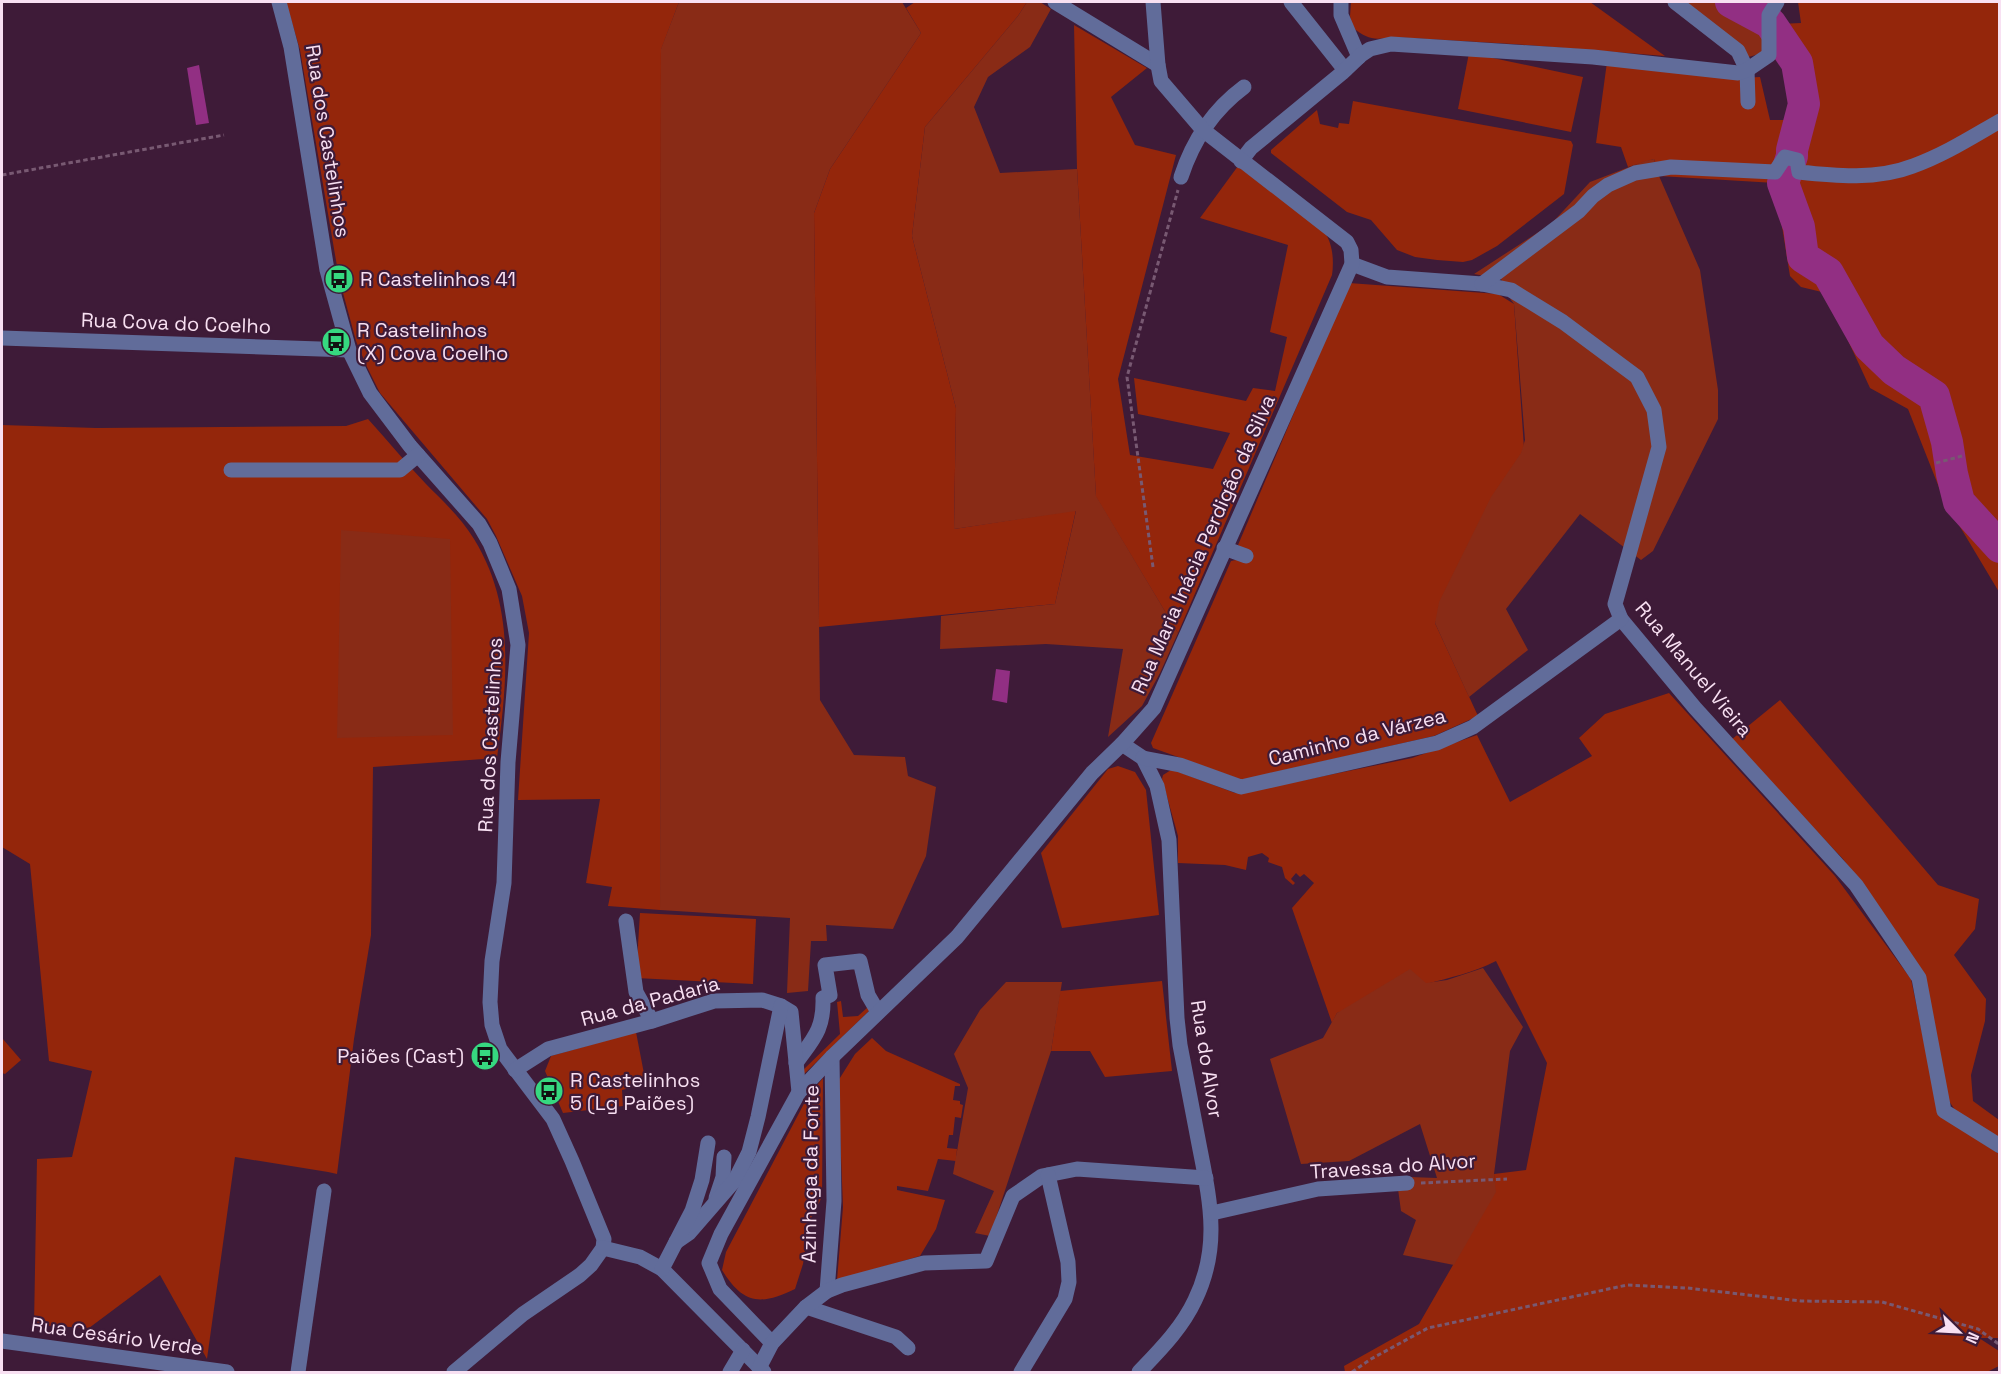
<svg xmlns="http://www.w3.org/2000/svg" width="2001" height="1374" font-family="'Space Grotesk',sans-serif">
<rect width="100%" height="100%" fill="#3e1b38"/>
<g fill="#94260b">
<polygon points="286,2 679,2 661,50 660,910 608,906 612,887 586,883 600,799 518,800 529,633 522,596 496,536 487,519 380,393 367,367 356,341 339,278 300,50"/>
<polygon points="915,2 1027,2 1018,16 925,127 912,236 956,408 954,529 1076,510 1055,604 819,627 814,213 830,169 921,33 906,8"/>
<path d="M1351 2H1590L1665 56 1513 44 1394 37C1374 40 1368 40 1352 27L1350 16Z"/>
<path d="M1798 2H1999V115L1938 151 1907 166 1862 171 1802 169 1803 179C1844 182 1892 183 1931 166 1955 155 1977 139 1999 126V592L1944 500 1908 409 1870 388 1826 293 1801 287 1790 276 1775 183 1659 176 1654 159 1628 167 1621 147 1596 143 1607 62 1739 78 1760 77 1770 120H1794L1773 164 1769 167 1801 168 1802 155 1813 109 1809 68 1779 24 1801 23Z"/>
<path d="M1074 25 1147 68 1111 97 1135 145 1176 155 1118 379 1130 455 1213 469 1230 433 1138 414 1134 378 1246 401 1253 388 1275 391 1287 337 1270 332 1288 245 1200 218 1238 166 1325 233C1333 244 1334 262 1332 275L1178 633 1096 497 1077 169Z"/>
<polygon points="1469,53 1583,77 1571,132 1458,109"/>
<polygon points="1353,101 1571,141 1573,145 1564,194 1497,246 1472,260 1463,262 1437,260 1415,257 1397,250 1371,220 1347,212 1271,153 1271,150 1317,110 1320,124 1338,128 1339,123 1349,124"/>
<polygon points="1349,283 1498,294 1514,304 1524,448 1435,623 1478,716 1434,736 1242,780 1153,748 1151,743 1231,561 1236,560 1242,548 1238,545"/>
<path d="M368 419C387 440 406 463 426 484 443 501 461 518 474 539 516 607 507 682 497 758L373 767 371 935 354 1039 337 1174 328 1172 235 1157 207 1359 160 1275 89 1328 34 1325 37 1159 72 1157 92 1071 49 1061 30 864 2 847V425L96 428 346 426Z"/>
<path d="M1669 693 1835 876 1911 979 1939 1114 1999 1154V1338H1979L1999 1351V1366L1987 1372H1345L1344 1366 1419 1324 1495 1192 1494 1174 1526 1170 1547 1063 1496 961C1472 973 1452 977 1426 984 1396 992 1366 1003 1337 1013L1332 1023 1292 908 1314 883 1304 874 1300 877 1296 873 1291 879 1295 883 1293 885 1285 878 1282 867 1268 862 1269 858 1262 853 1248 857 1246 870 1225 865 1178 863V836L1162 779 1163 775 1171 770 1176 771 1235 793H1241L1412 758 1477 735 1510 802 1592 756 1579 738 1605 714Z"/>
<polygon points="1780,700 1938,885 1979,899 1975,929 1954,955 1986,999 1985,1021 1971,1075 1973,1101 1999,1120 1999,1138 1955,1110 1949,1101 1914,958 1843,859 1731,740"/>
<polygon points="1118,766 1135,772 1146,790 1159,915 1062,928 1041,853 1108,769"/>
<polygon points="640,913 756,919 753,984 636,978"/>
<polygon points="1162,981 1172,1071 1105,1077 1090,1051 1051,1051 1060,991"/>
<polygon points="841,1001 843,1017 858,1016 868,1007 871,1009 801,1077 800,1073 840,1034 837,1002"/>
<polygon points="636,1032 646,1084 622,1090 623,1106 563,1113 545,1071 551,1056"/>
<polygon points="2,1038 21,1060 5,1074 2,1073"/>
<polygon points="872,1038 886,1051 960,1084 960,1086 955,1086 953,1100 960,1101 960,1104 963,1105 961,1118 955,1117 953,1135 949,1135 947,1148 957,1149 956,1161 938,1159 928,1191 897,1186 897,1190 945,1200 936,1229 920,1256 837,1280 843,1207 838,1081 855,1054"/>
<path d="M823 1078 822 1197 810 1220 803 1264 795 1289C760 1306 743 1304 722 1270L726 1252 808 1096Z"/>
</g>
<g fill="#892b16">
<polygon points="679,2 902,2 921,33 830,169 814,213 820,700 854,755 905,757 908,776 936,787 926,856 893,929 826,925 827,941 811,941 808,991 787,993 790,918 660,910 661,49"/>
<polygon points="1027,2 1040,2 1051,9 1030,47 988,77 974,107 1000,173 1077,169 1096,496 1178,633 1160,673 1142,706 1108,737 1123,649 1046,644 940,649 941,616 1055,604 1076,511 954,529 956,408 912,236 925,127 1018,16"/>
<polygon points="1666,2 1770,2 1763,53 1734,61 1733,52"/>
<polygon points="1654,159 1659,176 1700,270 1718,390 1718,419 1653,551 1641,560 1580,514 1506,609 1528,650 1469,697 1435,623 1439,602 1491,497 1521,453 1525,440 1514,304 1511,300 1501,279 1474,274 1551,224 1590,182 1645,161"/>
<polygon points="341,530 450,539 453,735 337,738"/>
<polygon points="1483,968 1523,1027 1510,1051 1494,1174 1496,1192 1454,1265 1403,1255 1416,1220 1401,1211 1398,1189 1410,1177 1437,1178 1420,1124 1349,1161 1301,1164 1270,1059 1323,1038 1337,1013 1410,969 1426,983 1447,980"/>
<polygon points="1006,982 1062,982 1051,1051 990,1236 975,1233 994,1191 953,1174 968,1088 954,1054 980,1010"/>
</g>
<g fill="#922f83">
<polygon points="199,65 209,123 196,125 187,68"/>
<polygon points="996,669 1010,671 1007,703 992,700"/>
</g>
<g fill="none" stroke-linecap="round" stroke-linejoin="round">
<polyline stroke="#922f83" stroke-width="32" points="1731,2 1770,23 1797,63 1804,104 1792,150 1792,156 1783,183 1799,227 1803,257 1828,273 1869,346 1894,370 1934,396 1947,442 1952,474 1959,502 2000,547"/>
<g stroke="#785972" stroke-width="3" stroke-dasharray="4.5 3" stroke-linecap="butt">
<polyline points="2,175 224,135"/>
<polyline points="1936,463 1962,456"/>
<polyline points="1153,567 1127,377 1178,190"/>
<polyline points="1421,1183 1507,1179"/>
<polyline points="1352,1372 1371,1359 1428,1328 1627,1285 1687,1288 1801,1301 1882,1302 1978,1329 2000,1345"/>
</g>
<g stroke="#616c9a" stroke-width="15">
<polyline points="279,2 291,47 327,270 349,350 370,393 410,446 479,524 490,543 509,589 518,645 508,762 504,883 492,961 490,1002 492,1025 500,1049 553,1119 572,1161 604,1239 603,1248 591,1265 580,1275 523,1314 454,1372"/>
<polyline points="1055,2 1158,65"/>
<polyline points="1291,2 1345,70"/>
<polyline points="1341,2 1341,15 1359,57"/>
<polyline points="1675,2 1738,51 1747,70 1748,102"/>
<polyline points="1241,161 1251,148 1342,73 1361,55 1370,49 1391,44 1593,57 1738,73 1747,70 1769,55 1769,15 1777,2"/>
<path d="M1181 177C1193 140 1213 110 1244 87"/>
<polyline points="1352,264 1387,277 1482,284 1511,290 1563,322 1637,377 1654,410 1659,447 1615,604 1621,619 1695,708 1856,885 1919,978 1944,1111 2000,1146"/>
<path d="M1482 284 1579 211 1593 196 1608 185 1635 173 1671 167 1775 172 1785 157 1797 160 1799 172C1836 176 1877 180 1913 166 1944 155 1972 137 2000 121"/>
<polyline points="2,338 349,350"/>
<polyline points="231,470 400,470 418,455"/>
<polyline points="1224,548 1246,556"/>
<path d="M1122 744 1143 758 1157 786 1169 840 1177 1018 1180 1045C1186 1077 1192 1108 1198 1139 1209 1197 1222 1244 1195 1300 1182 1328 1160 1350 1139 1372"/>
<polyline points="1143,758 1180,765 1241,787 1437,743 1473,727 1621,619"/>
<polyline points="626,921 636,992 652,1021"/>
<path d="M796 1063C813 1039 824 1030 823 998L830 995 825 965 860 961 868 995 878 1012"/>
<polyline points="515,1070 548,1049 652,1021 714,1001 762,1000 781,1006 791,1012 799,1092"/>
<polyline points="716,1198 723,1177 724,1157"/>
<polyline points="1212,1213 1318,1189 1407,1183"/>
<polyline points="676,1242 689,1233 735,1180 749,1152 758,1117 781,1006"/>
<polyline points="603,1248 640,1257 662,1269 764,1372"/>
<polyline points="662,1269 692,1211 702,1180 708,1143"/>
<polyline points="827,1291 834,1201 832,1057"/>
<polyline points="806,1307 896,1337 908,1348"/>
<polyline points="2,1341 227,1372"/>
<polyline points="772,1343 720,1289 709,1263 721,1234 799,1092 832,1057 957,937 1092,773 1122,744 1154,708 1352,264 1351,250 1347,242 1203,130 1161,81 1158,65 1153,2"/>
<polyline points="759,1368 772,1343 806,1307 827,1291 842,1285 924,1263 986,1261 1013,1196 1042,1176 1077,1169 1206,1178"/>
<polyline points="298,1372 324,1191"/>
<polyline points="730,1372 743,1350"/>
<polyline points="1021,1372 1065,1299 1069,1282 1068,1262 1048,1175"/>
</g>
</g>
<defs>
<g id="bus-disc" transform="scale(1.5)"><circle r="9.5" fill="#36d880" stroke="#3e1b38"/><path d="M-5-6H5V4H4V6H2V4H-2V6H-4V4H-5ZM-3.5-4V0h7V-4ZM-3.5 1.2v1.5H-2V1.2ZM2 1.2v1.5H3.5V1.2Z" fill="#111"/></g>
</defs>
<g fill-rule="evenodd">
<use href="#bus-disc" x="339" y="279"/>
<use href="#bus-disc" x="336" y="342"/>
<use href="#bus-disc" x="485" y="1056"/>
<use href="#bus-disc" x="549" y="1091"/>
</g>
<g text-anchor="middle" stroke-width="4.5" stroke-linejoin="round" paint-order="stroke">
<g font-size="20" fill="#f8e0f2" stroke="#3e1b38">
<text transform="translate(328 141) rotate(81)" y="7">Rua dos Castelinhos</text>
<text transform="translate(176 323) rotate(2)" y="7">Rua Cova do Coelho</text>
<text transform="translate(1203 544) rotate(-66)" y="7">Rua Maria Inácia Perdigão da Silva</text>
<text transform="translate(1694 669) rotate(50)" y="7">Rua Manuel Vieira</text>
<text transform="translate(490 735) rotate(-87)" y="7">Rua dos Castelinhos</text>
<text transform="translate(1357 737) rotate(-14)" y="7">Caminho da Várzea</text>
<text transform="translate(650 1001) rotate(-15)" y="7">Rua da Padaria</text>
<text transform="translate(1207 1059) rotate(81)" y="7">Rua do Alvor</text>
<text transform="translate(1393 1166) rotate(-4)" y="7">Travessa do Alvor</text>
<text transform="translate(810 1174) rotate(-89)" y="7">Azinhaga da Fonte</text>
<text transform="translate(117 1336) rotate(8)" y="7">Rua Cesário Verde</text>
</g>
<g font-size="20" fill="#f8e0f2" stroke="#3e1b38" text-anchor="start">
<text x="360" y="286">R Castelinhos 41</text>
<text x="357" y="337">R Castelinhos<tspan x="357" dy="23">(X) Cova Coelho</tspan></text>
<text x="464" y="1063" text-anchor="end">Paiões (Cast)</text>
<text x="570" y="1087">R Castelinhos<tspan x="570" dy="23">5 (Lg Paiões)</tspan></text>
</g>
</g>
<rect width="2001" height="1374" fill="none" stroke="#f8e0f2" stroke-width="6"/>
<g transform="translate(1959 1332) rotate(114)" stroke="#3e1b38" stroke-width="4.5" paint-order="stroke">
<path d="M0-4.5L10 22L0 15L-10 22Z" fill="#f8e0f2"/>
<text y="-9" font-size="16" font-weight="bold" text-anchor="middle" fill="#f8e0f2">N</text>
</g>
</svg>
